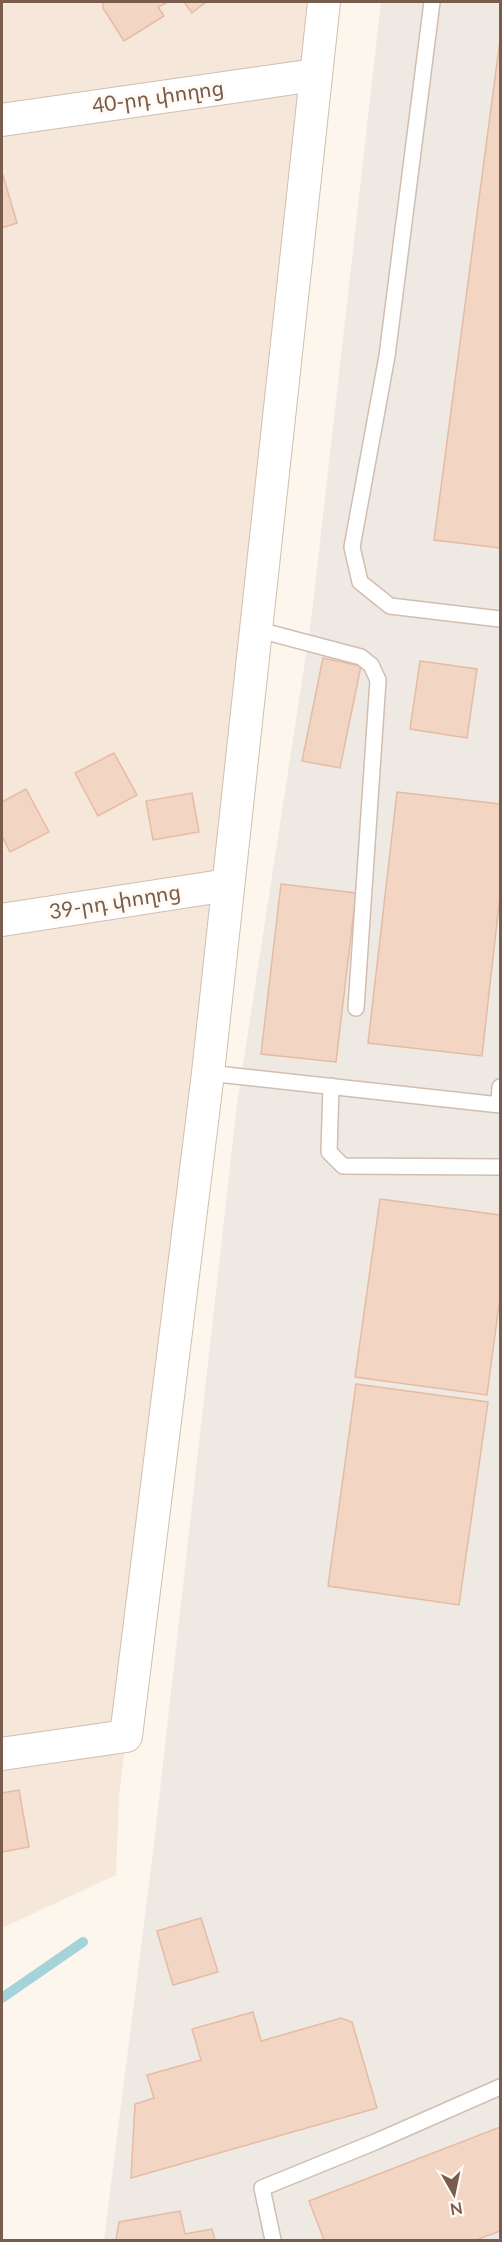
<svg xmlns="http://www.w3.org/2000/svg" width="502" height="2242" font-family="Lato,'Noto Sans Armenian',sans-serif">
<rect width="100%" height="100%" fill="#fdf6ec"/>
<polygon fill="#f5e8da" points="2,2 320,2 119,1798 116,1875 2,1928"/>
<polygon fill="#efe9e4" points="381,2 500,2 500,2238 493,2240 104,2240 154,1844 237,1104 311,622"/>
<g fill="none" stroke-linecap="round" stroke-linejoin="round">
<polyline stroke="#a5d3da" stroke-width="10" points="2,1998 83,1942"/>
</g>
<g fill="#f3d5c3" stroke="#e6bba3" stroke-width="1.5">
<polygon points="103,2 168,2 158,7 164,16 124,41 103,8"/>
<polygon points="184,2 206,2 192,13"/>
<polygon points="500,40 500,548 434,540"/>
<polygon points="2,172 17,223 2,228"/>
<polygon points="323,658 361,666 340,768 302,761"/>
<polygon points="420,661 477,669 467,738 410,729"/>
<polygon points="114,753 137,795 98,816 75,773"/>
<polygon points="26,789 49,832 10,852 2,836 2,802"/>
<polygon points="397,792 500,804 500,895 482,1056 368,1043"/>
<polygon points="192,793 199,832 153,840 146,801"/>
<polygon points="281,884 356,893 336,1062 261,1054"/>
<polygon points="380,1199 500,1215 500,1297 487,1395 355,1377"/>
<polygon points="356,1384 488,1402 459,1605 328,1586"/>
<polygon points="19,1790 29,1847 2,1852 2,1793"/>
<polygon points="201,1918 218,1972 173,1985 157,1931"/>
<polygon points="253,2012 261,2041 341,2018 352,2022 377,2108 131,2178 135,2104 154,2098 147,2075 201,2060 192,2029"/>
<polygon points="500,2127 500,2231 476,2240 324,2240 309,2201"/>
<polygon points="180,2211 185,2234 212,2229 215,2240 116,2240 119,2222"/>
</g>
<g fill="none" stroke-linecap="round" stroke-linejoin="round">
<g stroke="#d1beb0" stroke-width="18">
<g id="service">
<polyline points="432,2 387,356 352,547 360,582 390,606 500,619"/>
<polyline points="255,629 361,657 371,665 378,680 356,1008"/>
<polyline points="208,1073 500,1105"/>
<polyline points="331,1086 329,1152 343,1166 500,1167"/>
<polyline points="499,1104 500,1087"/>
<polyline points="273,2240 262,2188 375,2142 500,2087"/>
</g>
</g>
<g stroke="#d1beb0" stroke-width="34">
<g id="minor">
<polyline points="2,120 315,75"/>
<polyline points="2,920 228,885"/>
<polyline points="2,1754 126,1736 208,1073 324,2"/>
</g>
</g>
<use href="#service" stroke="#fff" stroke-width="15"/>
<use href="#minor" stroke="#fff" stroke-width="32"/>
</g>
<g text-anchor="middle" stroke-width="6" stroke-linejoin="round" paint-order="stroke">
<g font-size="21" fill="#7a5c4d" stroke="#fffaf3">
<text transform="translate(158 97) rotate(-8)" y="7">40-րդ փողոց</text>
<text transform="translate(115 902) rotate(-9)" y="7">39-րդ փողոց</text>
</g>
</g>
<rect width="502" height="2242" fill="none" stroke="#7a5c4d" stroke-width="6"/>
<g transform="translate(454 2194) rotate(171)" stroke="#fffaf3" stroke-width="4.5" paint-order="stroke">
<path d="M0-4.5L10 22L0 15L-10 22Z" fill="#7a5c4d"/>
<text y="-9" font-size="16" font-weight="bold" text-anchor="middle" fill="#7a5c4d">N</text>
</g>
</svg>
